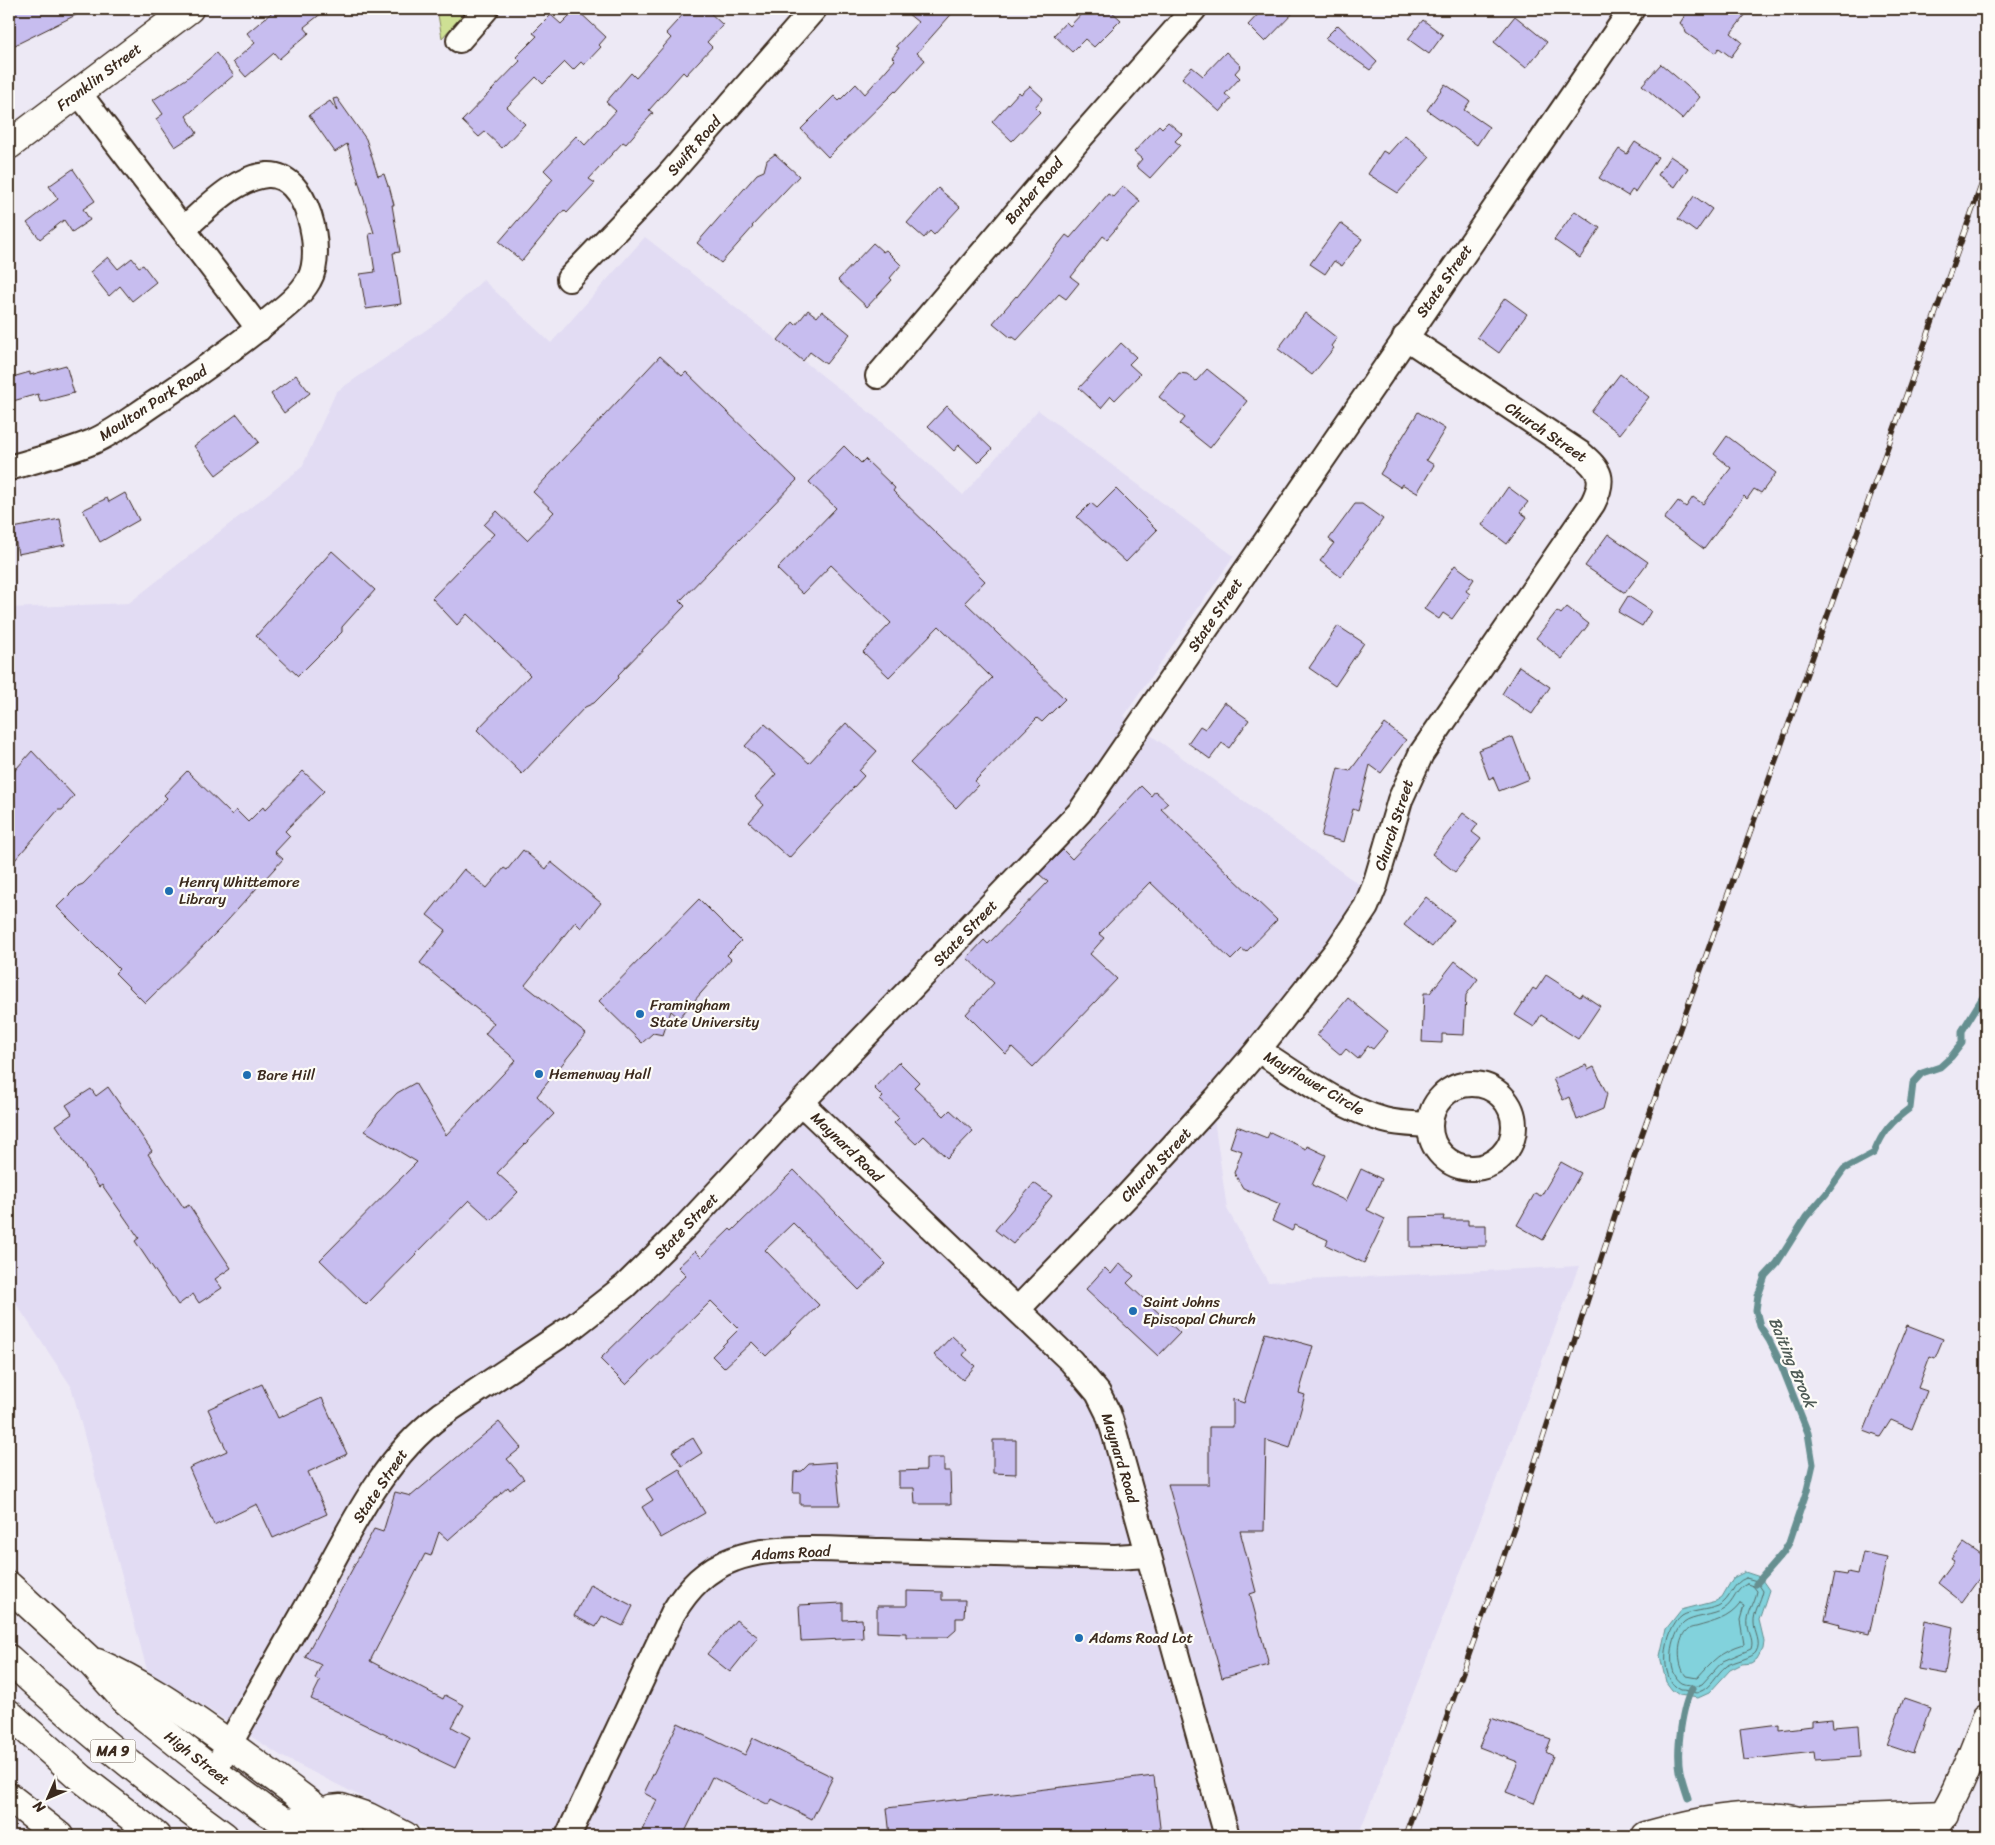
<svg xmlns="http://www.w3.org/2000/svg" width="1995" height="1845" font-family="Sriracha,sans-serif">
<rect width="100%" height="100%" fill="#ede9f5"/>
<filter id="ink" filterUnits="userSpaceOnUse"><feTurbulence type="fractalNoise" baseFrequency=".02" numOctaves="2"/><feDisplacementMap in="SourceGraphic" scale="10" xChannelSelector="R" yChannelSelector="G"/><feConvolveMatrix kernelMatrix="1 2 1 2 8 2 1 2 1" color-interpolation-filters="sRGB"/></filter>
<g filter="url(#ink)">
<polygon fill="#e2dcf3" points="645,237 883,423 963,495 1038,410 1234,556 1124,716 1364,888 1334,938 1210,1091 1227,1209 1268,1282 1579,1266 1358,1836 439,1836 283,1757 147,1670 71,1386 9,1293 9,608 129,603 302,467 336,392 439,321 483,280 551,343"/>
<polygon fill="#cee094" stroke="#848559" points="437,9 468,9 442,38"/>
<polygon fill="#82d2dc" stroke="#668f90" points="1745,1572 1760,1577 1769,1590 1759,1620 1764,1641 1763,1648 1757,1659 1751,1663 1742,1664 1730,1670 1709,1693 1698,1698 1679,1695 1672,1690 1666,1682 1660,1656 1666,1629 1681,1610 1716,1601 1722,1597 1733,1578"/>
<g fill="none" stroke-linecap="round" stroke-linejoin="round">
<g stroke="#576d6a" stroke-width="1">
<path d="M1746 1578 1757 1581 1763 1590C1761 1601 1753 1613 1754 1623 1754 1633 1762 1642 1756 1652 1753 1658 1734 1661 1726 1666 1716 1674 1711 1688 1699 1692 1695 1694 1693 1692 1689 1691 1687 1690 1682 1690 1681 1690 1657 1680 1664 1629 1682 1616 1689 1611 1709 1610 1718 1606 1732 1600 1731 1583 1746 1578Z"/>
<path d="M1747 1584 1753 1586 1757 1591C1755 1603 1746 1614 1748 1626 1749 1635 1754 1640 1751 1649L1723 1661 1702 1684 1697 1686C1693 1685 1686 1685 1682 1683 1665 1673 1671 1634 1684 1623 1692 1616 1715 1616 1724 1609 1734 1603 1736 1588 1747 1584Z"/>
<path d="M1740 1604 1744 1606 1740 1620 1744 1644C1721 1651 1713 1660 1697 1678L1686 1676C1677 1665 1676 1638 1689 1629 1690 1628 1694 1627 1696 1627 1713 1622 1729 1619 1740 1604Z"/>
</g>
<g stroke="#668f90" stroke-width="7">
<path d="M1756 1584 1783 1553 1789 1543 1807 1490 1813 1464 1808 1433 1780 1362 1769 1340 1760 1326 1756 1310 1758 1296 1765 1276 1777 1263 1806 1217 1826 1194 1844 1169 1874 1153C1883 1131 1891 1122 1910 1108L1913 1083 1922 1073 1940 1067 1951 1057 1962 1043V1031L1986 992"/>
<path d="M1688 1798C1685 1789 1682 1780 1680 1771 1676 1751 1682 1706 1692 1689"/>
</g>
</g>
<g fill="#c7bdef" stroke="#3b2a1e">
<polygon points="9,9 88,9 9,48"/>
<polygon points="276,9 327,9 304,27 309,33 279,59 274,53 246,77 233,62 255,43 247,33"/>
<polygon points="576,9 606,37 599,45 601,47 584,65 581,62 573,70 565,62 543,84 536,77 507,107 525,124 502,148 485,132 479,137 462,121 520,61 516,57 537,36 533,33 551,15 561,24"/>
<polygon points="688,9 706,9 723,25 707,42 712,47 686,75 683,72 649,110 653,113 626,144 623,142 589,179 595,183 567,213 564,210 522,261 499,242 553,179 544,170 576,136 585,145 616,111 606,102 631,73 636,78 671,38 666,33"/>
<polygon points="902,9 956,9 917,53 925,60 896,92 895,91 828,157 801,129 834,96 839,101 856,84 865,94 895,60 892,57 899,48 896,46 918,22"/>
<polygon points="1086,9 1109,9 1121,20 1094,47 1085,39 1072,52 1054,35 1066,22 1070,26"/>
<polygon points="1263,9 1297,9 1265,42 1248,25"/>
<polygon points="1689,9 1750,9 1731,33 1742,42 1731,57 1719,48 1715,53 1686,33 1685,29 1680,23"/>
<polygon points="1515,16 1547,42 1526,68 1494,42"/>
<polygon points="1423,20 1443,35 1429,54 1408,39"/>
<polygon points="1338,25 1377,62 1370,70 1325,38"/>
<polygon points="1226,52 1241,66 1235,73 1240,78 1225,94 1231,99 1220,112 1182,78 1192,67 1203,76"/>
<polygon points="216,53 234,75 186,116 197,133 175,147 156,119 163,114 153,100 186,79"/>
<polygon points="1661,64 1700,97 1682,119 1642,85"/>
<polygon points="1445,84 1470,101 1464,110 1489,127 1477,145 1427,110"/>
<polygon points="1030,86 1043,98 1035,107 1040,112 1012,141 992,122 1019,92 1021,94"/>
<polygon points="337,98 366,139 378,176 384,174 388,186 389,186 394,205 392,205 400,252 393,253 401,304 366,309 360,274 375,272 369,234 374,233 347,144 335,152 309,115 330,101 337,111 333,99"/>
<polygon points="1168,122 1182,134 1175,141 1180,145 1150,178 1136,166 1142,159 1134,152 1159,125 1162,128"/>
<polygon points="1405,135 1430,157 1398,193 1368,174 1383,151 1388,154"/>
<polygon points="1635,142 1658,157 1635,192 1632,190 1628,196 1599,178 1619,149 1627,154"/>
<polygon points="775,154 799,176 752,226 753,227 721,263 697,243 757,174 764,171 767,160"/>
<polygon points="1670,156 1688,168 1675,187 1658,175"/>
<polygon points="73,169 95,201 83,209 90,220 72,232 64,220 40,239 27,223 58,199 49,186"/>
<polygon points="1123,186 1140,201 1107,239 1103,236 1071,277 1079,283 1066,299 1059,294 1017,340 1013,337 1011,338 993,323 1016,296 1017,297 1066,235 1070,238 1108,194 1113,197"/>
<polygon points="938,188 960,207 934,235 930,231 924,238 907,223"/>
<polygon points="1694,196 1712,209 1696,232 1678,219"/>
<polygon points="1575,211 1600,228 1580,258 1554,240"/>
<polygon points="1340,223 1362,239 1342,266 1334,261 1325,274 1310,264"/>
<polygon points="873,243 883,252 886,250 901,265 890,278 892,280 867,307 838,280"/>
<polygon points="108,257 118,269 132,258 139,267 143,265 156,282 132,301 120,286 109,296 90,272"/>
<polygon points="1505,298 1527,314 1499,353 1477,337"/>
<polygon points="808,310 817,317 822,311 850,334 826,364 810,352 803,361 778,340 793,322 796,325"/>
<polygon points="1305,313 1337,338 1331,346 1334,348 1312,375 1278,349"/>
<polygon points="1121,343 1136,357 1129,364 1140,374 1115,400 1111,396 1101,408 1079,388"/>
<polygon points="660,356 682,376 686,372 797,480 680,601 685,606 618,675 619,678 594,703 585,707 522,774 477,730 530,675 467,614 457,625 432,598 494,534 484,525 497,511 527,540 554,512 533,492"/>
<polygon points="66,365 74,393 40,402 38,394 13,401 9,378 30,372 30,375"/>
<polygon points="1207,369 1247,401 1210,448 1180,424 1185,418 1159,397 1179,373 1187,374 1196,381"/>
<polygon points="1620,374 1649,397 1620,434 1591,412"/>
<polygon points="296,375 310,393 284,413 271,394"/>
<polygon points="947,406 992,449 978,463 959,445 954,451 928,426"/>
<polygon points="1418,412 1445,429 1426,460 1434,465 1417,493 1402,484 1400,487 1380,474"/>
<polygon points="237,414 259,442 216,475 194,446"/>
<polygon points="1727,436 1776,473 1761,493 1754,489 1747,499 1744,496 1704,549 1664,519 1678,501 1686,507 1693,497 1703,504 1731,468 1714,454"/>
<polygon points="844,446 861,463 865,459 895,488 893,491 985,581 965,602 1065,699 1042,722 1037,718 975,781 978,785 956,808 910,763 992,678 939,626 889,677 863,652 891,623 831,565 803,594 777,569 836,508 809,482"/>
<polygon points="1508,487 1528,502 1520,512 1527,517 1507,544 1482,525"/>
<polygon points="1116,489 1157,530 1126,562 1077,517 1091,503 1097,508"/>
<polygon points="125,493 139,520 100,542 83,510 107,498 109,502"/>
<polygon points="1355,504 1362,504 1383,519 1341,577 1320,561 1334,543 1329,539"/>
<polygon points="60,519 65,545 18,554 13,528"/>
<polygon points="1608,534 1648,562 1625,593 1585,566"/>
<polygon points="332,551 375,590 342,627 342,632 298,676 256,636"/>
<polygon points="1455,565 1474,579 1466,591 1470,594 1452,619 1443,613 1439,619 1424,609"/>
<polygon points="1628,596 1651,611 1642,626 1618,612"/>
<polygon points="1567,607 1589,624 1562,659 1536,638 1557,611 1561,614"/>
<polygon points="1338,626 1364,643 1335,686 1309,668"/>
<polygon points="1519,666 1550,687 1532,714 1502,694"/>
<polygon points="1224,702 1249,720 1229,748 1222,743 1210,759 1188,743 1200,726 1205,729"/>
<polygon points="846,723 877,751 859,771 864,776 789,858 749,822 764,805 755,797 776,774 745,746 765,724 809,763"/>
<polygon points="1385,724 1406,740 1381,773 1370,765 1358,811 1353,809 1344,842 1321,836 1338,768 1350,771"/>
<polygon points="1513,737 1529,779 1499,791 1493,777 1489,779 1478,750"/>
<polygon points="32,751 74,796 62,810 58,810 9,867 9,777"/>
<polygon points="187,771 232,815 236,810 248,822 263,807 265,810 303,771 324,791 285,831 290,836 275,852 283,859 220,929 145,1003 115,973 119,969 57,907 78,886 83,884 167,798 164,795"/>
<polygon points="1141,786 1151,796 1155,791 1168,803 1161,809 1277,920 1246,952 1242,949 1231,960 1150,882 1099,934 1104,938 1090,954 1117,979 1033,1067 1012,1047 1006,1054 966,1014 994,983 967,958 984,940 988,944 1048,882 1039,874 1063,850 1072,859"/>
<polygon points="1463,813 1478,824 1472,832 1481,839 1455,872 1432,854"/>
<polygon points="523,850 546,869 551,862 601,903 581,928 575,922 525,985 586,1034 537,1096 554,1114 497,1173 518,1192 491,1220 469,1200 366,1305 320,1260 417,1162 365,1131 378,1113 397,1093 415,1083 446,1135 516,1060 485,1034 494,1023 420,963 446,930 427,915 464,869 487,888 504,868 507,870"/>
<polygon points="1426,897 1454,920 1432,947 1404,925"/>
<polygon points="699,899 741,941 727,955 731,959 679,1018 671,1011 663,1035 653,1033 642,1043 599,1001"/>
<polygon points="1455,961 1478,979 1466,995 1464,1035 1442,1034 1442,1043 1422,1042 1424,993 1430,993"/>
<polygon points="1546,975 1580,997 1582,994 1600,1006 1578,1039 1541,1015 1534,1027 1515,1015 1533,988 1536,990"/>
<polygon points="1348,998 1388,1031 1373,1049 1368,1046 1358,1059 1346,1049 1341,1055 1317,1035"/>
<polygon points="899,1062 919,1082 914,1087 944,1116 950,1110 973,1131 947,1158 924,1136 916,1144 894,1123 899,1118 880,1100 883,1097 874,1088"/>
<polygon points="1586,1065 1588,1070 1594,1067 1607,1094 1603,1109 1577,1120 1569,1097 1563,1100 1553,1079"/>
<polygon points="108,1087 152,1151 148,1154 184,1208 189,1205 231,1268 215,1279 222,1288 199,1303 193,1294 178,1305 135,1241 139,1238 102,1185 99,1187 56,1125 72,1114 66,1105 91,1089 96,1096"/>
<polygon points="1237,1126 1267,1138 1270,1132 1306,1149 1307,1146 1326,1155 1312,1185 1346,1201 1361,1169 1382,1179 1367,1210 1385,1219 1364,1263 1326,1245 1328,1240 1295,1225 1292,1231 1272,1221 1280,1204 1243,1188 1234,1173 1242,1151 1230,1147"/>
<polygon points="1561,1162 1581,1173 1543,1240 1517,1225 1535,1193 1541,1196"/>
<polygon points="794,1170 886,1264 859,1290 793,1223 765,1250 819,1305 766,1356 752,1342 724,1368 712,1356 739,1329 711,1301 626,1385 600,1359 686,1275 678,1267 695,1251 701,1257 730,1229 732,1231"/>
<polygon points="1034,1183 1052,1196 1013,1244 995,1230"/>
<polygon points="1444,1216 1443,1220 1468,1220 1468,1225 1486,1225 1486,1246 1410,1247 1410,1217"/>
<polygon points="1120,1263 1134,1276 1127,1283 1180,1333 1158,1356 1086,1289 1105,1268 1111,1274"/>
<polygon points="1907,1325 1943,1339 1935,1358 1930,1356 1918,1388 1927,1391 1912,1429 1891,1420 1880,1437 1864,1431"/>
<polygon points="1265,1333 1313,1346 1299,1393 1305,1395 1290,1448 1266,1440 1264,1531 1240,1531 1256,1592 1250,1594 1269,1665 1222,1678 1168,1484 1209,1484 1209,1427 1233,1427 1233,1399 1244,1403"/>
<polygon points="952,1336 967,1350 963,1355 975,1366 963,1380 934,1355"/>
<polygon points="262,1384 278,1418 322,1398 347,1454 308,1472 327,1514 273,1538 257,1504 214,1525 189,1468 227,1451 208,1409"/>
<polygon points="499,1422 521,1448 507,1459 524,1479 510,1490 508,1487 448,1540 439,1532 431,1556 425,1554 370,1661 443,1699 445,1695 464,1705 452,1727 470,1737 455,1768 311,1699 320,1681 315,1679 321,1665 305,1657 374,1529 383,1532 395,1492 411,1496"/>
<polygon points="693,1438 702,1453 682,1466 672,1451"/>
<polygon points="993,1440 1016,1440 1016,1474 993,1473"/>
<polygon points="926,1458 944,1458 944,1471 950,1471 951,1504 915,1504 914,1488 899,1488 899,1471 926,1470"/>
<polygon points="836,1462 840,1505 800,1505 800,1493 793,1493 794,1472 802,1471 809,1464"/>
<polygon points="679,1469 705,1513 661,1538 642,1507 653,1500 646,1489"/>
<polygon points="1963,1543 1986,1559 1986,1569 1962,1602 1938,1583 1954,1561 1951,1559"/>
<polygon points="1863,1552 1887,1557 1869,1634 1839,1627 1840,1624 1825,1620 1835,1573 1847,1575 1848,1572 1858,1574"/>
<polygon points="590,1584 633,1606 623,1626 602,1616 596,1627 574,1616"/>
<polygon points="907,1591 942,1592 942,1600 965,1600 964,1618 956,1618 956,1630 948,1637 906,1637 906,1633 877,1632 877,1606 907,1606"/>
<polygon points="843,1603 843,1620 862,1619 863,1638 801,1641 799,1605"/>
<polygon points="736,1620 758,1637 730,1672 707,1654"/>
<polygon points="1925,1620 1953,1627 1946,1674 1918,1669"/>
<polygon points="1904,1698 1930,1707 1914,1754 1887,1745"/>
<polygon points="1491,1718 1551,1739 1546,1752 1553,1756 1534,1803 1506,1792 1518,1762 1479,1747"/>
<polygon points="1832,1719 1833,1727 1859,1725 1861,1757 1815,1760 1814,1752 1744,1760 1740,1729 1779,1724 1779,1730 1812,1726 1812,1721"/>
<polygon points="678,1723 745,1755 753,1738 833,1777 812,1819 772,1799 769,1805 712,1777 683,1836 639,1836 657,1800 644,1793"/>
<polygon points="1154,1776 1161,1836 890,1836 887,1808"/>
</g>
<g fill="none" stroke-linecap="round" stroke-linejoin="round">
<g stroke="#3b2a1e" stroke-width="28">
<g id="minor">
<polyline points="459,40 486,9"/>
<polyline points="78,92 259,329"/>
<polyline points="569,279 668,176 814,9"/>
<polyline points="878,376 1081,137 1194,9"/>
<path d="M9 468C36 460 65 453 92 442 116 432 137 414 159 400 197 374 234 349 269 320 284 308 300 296 309 280 325 253 308 172 267 175 234 178 207 209 183 229"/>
<path d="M1258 1050C1298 1075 1338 1107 1384 1120 1398 1124 1415 1124 1430 1125"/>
<circle cx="1472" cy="1126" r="42"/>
<polyline points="801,1103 1071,1361 1098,1393 1108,1413 1115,1435 1227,1836"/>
<path d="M1018 1309 1128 1195 1216 1099 1258 1050 1338 949 1366 907 1375 885 1400 800 1421 754 1593 503C1605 479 1601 471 1581 454L1405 337"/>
<path d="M214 1772C247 1712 281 1653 315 1593 350 1530 382 1459 441 1415L574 1326 625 1286 687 1225 801 1103 1080 812 1632 9"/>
<path d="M568 1836 673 1613C688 1588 706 1569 734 1559 773 1544 838 1550 881 1551 959 1553 1037 1555 1115 1557L1148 1555"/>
</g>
</g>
<g stroke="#3b2a1e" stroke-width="31">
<g id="tertiary">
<polyline points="9,145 189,9"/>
<polyline points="9,1586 87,1658 123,1698 145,1717 214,1772 268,1812 284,1821 306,1823 331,1809 341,1808 368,1817 405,1836"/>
<path d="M97 1663C140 1682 177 1707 215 1734 251 1760 287 1786 322 1813"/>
<polyline points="1806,1820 1945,1815"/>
<path d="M1646 1836C1693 1823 1745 1810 1794 1820 1808 1823 1823 1830 1836 1836"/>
</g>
</g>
<g stroke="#3b2a1e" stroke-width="31">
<path id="secondary" d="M1930 1836C1956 1800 1970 1759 1986 1719"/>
</g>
<g stroke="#3b2a1e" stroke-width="31">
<g id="trunk">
<path d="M9 1659C77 1723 148 1781 224 1836"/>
<polyline points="9,1714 81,1778 156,1836"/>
<polyline points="9,1797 59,1836"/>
<polyline points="322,1813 349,1836"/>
</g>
</g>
<use href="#minor" stroke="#fdfcf7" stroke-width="24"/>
<use href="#tertiary" stroke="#fdfcf7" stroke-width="28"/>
<use href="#secondary" stroke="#fdfcf7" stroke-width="28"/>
<use href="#trunk" stroke="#fdfcf7" stroke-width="28"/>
<g stroke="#3b2a1e" stroke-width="5.5">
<polyline id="rail" points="1405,1836 1514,1527 1634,1157 1986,172"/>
</g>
<use href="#rail" stroke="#fdfcf7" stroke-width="4" stroke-dasharray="11" stroke-linecap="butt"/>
</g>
</g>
<g fill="#1f6fb2" stroke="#fdfcf7" stroke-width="2">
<circle cx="169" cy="891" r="5"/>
<circle cx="640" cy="1014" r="5"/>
<circle cx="539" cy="1074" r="5"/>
<circle cx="247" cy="1075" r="5"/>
<circle cx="1133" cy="1311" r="5"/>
<circle cx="1079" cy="1638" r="5"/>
</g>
<g text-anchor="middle" stroke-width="4.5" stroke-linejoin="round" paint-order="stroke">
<rect fill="#fdfcf7" stroke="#75695f" stroke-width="1" x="90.5" y="1739.5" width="45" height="23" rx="4"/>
<g font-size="14" font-weight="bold" fill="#3b2a1e">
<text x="113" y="1756">MA 9</text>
</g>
<g font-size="15" fill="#3b2a1e" stroke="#fdfcf7">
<text transform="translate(99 77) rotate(-37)" y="5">Franklin Street</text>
<text transform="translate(694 146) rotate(-49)" y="5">Swift Road</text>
<text transform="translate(1034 191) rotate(-50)" y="5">Barber Road</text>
<text transform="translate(1444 281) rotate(-55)" y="5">State Street</text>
<text transform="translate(153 403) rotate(-33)" y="5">Moulton Park Road</text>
<text transform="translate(1546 432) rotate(34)" y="5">Church Street</text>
<text transform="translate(1215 615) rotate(-56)" y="5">State Street</text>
<text transform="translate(1394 825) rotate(-72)" y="5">Church Street</text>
<text transform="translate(965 933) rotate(-46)" y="5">State Street</text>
<text transform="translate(1314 1083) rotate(30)" y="5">Mayflower Circle</text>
<text transform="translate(847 1147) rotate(44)" y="5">Maynard Road</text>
<text transform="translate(1156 1165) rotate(-47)" y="5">Church Street</text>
<text transform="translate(686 1226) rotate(-46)" y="5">State Street</text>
<text transform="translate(1120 1458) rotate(73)" y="5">Maynard Road</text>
<text transform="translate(380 1486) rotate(-56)" y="5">State Street</text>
<text transform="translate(791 1553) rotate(-3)" y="5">Adams Road</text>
<text transform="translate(197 1758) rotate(38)" y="5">High Street</text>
</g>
<g font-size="15" fill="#3b2a1e" stroke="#fdfcf7" text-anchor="start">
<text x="179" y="887">Henry Whittemore<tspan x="179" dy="17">Library</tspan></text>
<text x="650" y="1010">Framingham<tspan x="650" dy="17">State University</tspan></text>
<text x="549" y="1079">Hemenway Hall</text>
<text x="257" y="1080">Bare Hill</text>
<text x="1143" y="1307">Saint Johns<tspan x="1143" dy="17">Episcopal Church</tspan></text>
<text x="1089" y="1643">Adams Road Lot</text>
</g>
<g font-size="16" font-style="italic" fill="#505c57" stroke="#fdfcf7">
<text transform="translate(1793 1362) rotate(67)" y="6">Baiting Brook</text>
</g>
</g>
<rect width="1995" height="1845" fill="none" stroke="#fdfcf7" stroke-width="30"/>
<rect x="15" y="15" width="1965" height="1815" fill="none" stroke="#3b2a1e" stroke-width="2" filter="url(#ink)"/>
<g transform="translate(48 1798) rotate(225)" stroke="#fdfcf7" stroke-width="4" paint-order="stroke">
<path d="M0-4L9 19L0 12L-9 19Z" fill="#3b2a1e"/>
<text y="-8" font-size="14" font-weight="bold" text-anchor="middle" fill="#3b2a1e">N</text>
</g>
</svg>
